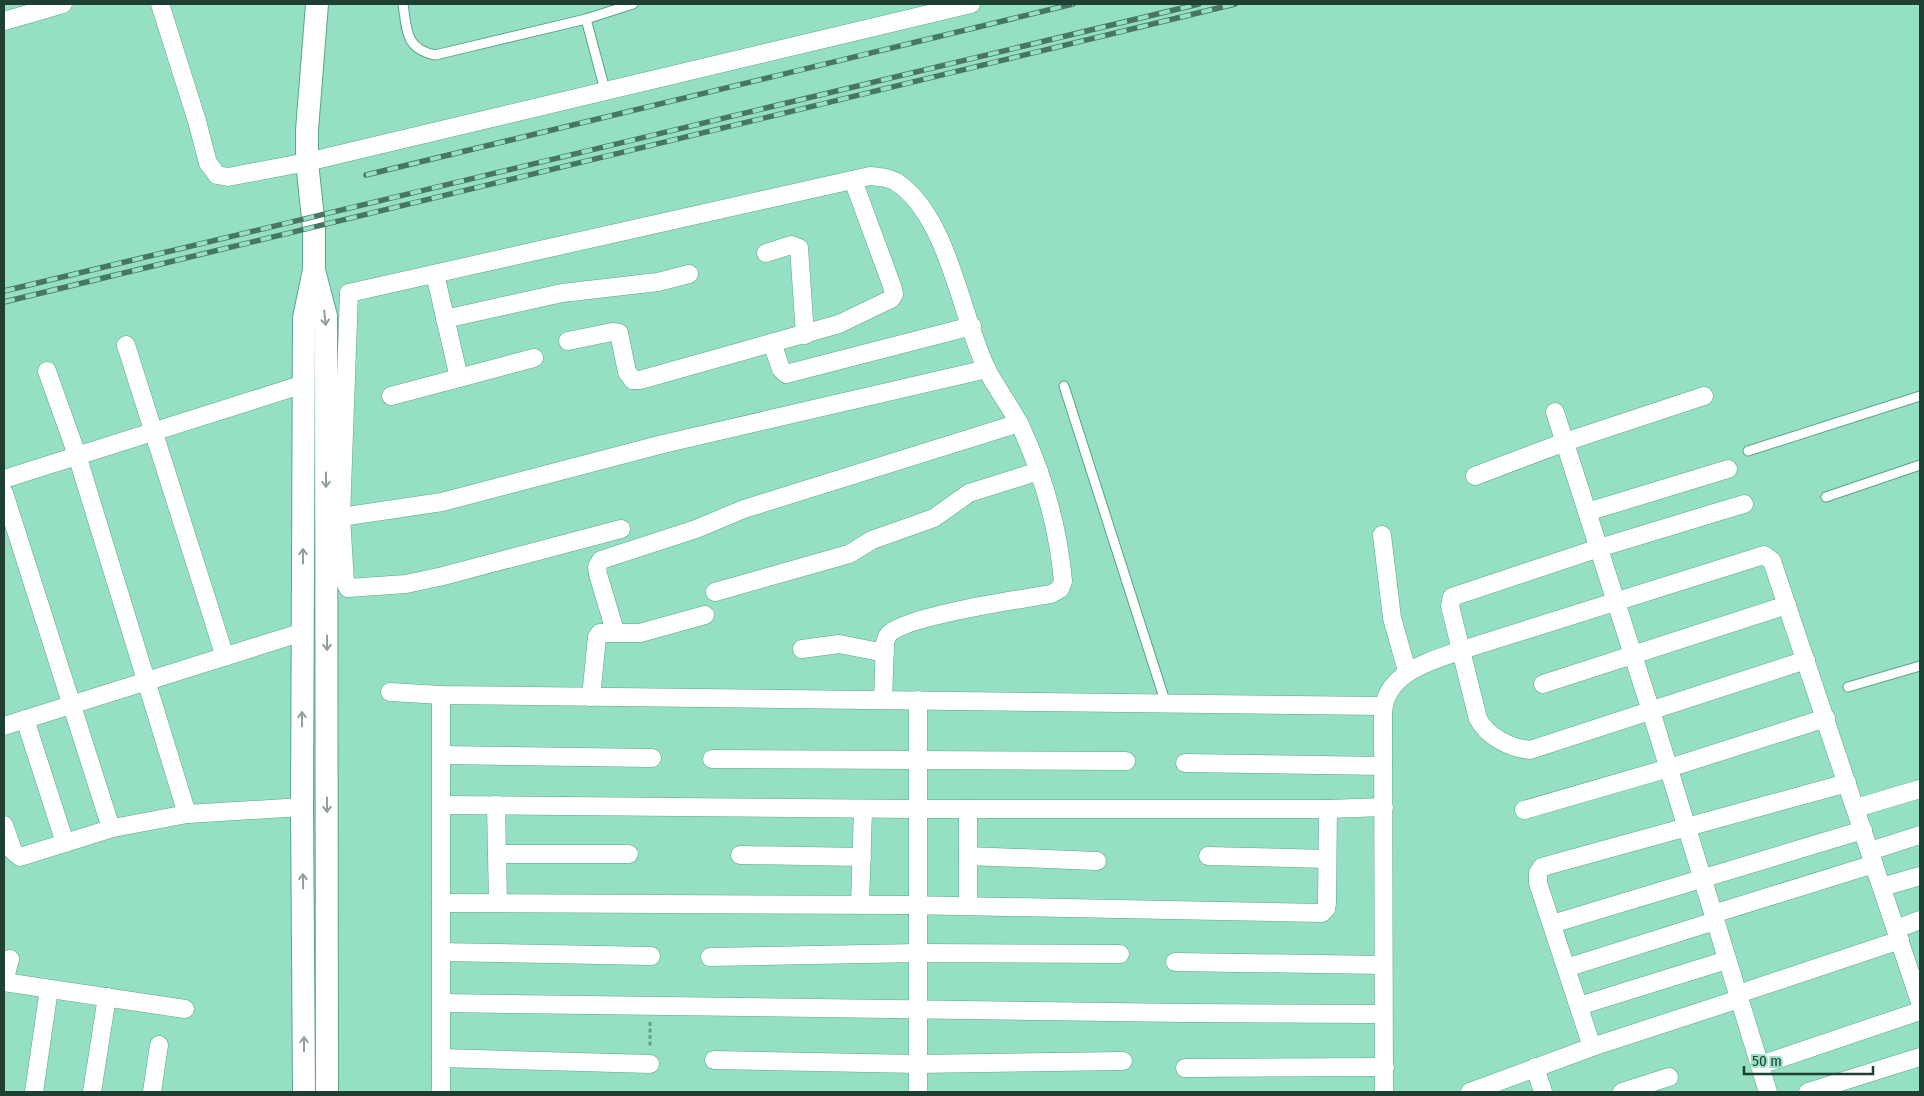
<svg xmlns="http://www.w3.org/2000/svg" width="1924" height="1096" font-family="'Fira Sans Condensed',sans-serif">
<rect width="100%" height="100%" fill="#95e0c3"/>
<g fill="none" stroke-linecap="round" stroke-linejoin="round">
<g stroke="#5ba589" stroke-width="11">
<g id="service">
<path d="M403 4C407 30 405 49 435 55L586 19"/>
<polyline points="605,90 586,19 633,4"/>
<polyline points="1064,386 1166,704"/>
<polyline points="1748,451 1920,396"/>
<polyline points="1826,497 1920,465"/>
<polyline points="1848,687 1920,666"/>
</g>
</g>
<g stroke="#5ba589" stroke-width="19">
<g id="minor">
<polyline points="160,4 197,121 208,163 217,175 228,177 307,162 971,4"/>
<polyline points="4,21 63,4"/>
<polyline points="766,253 791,245 799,248 805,335"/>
<polyline points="435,274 459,378 534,358"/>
<polyline points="445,319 562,293 658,282 689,274"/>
<polyline points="568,341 612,332 619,333 627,372 633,380 640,380 839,324 891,299 894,294 892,286 853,180"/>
<polyline points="772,343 781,369 786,374 972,326"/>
<polyline points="126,345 225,657"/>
<polyline points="47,371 77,455 187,814"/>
<polyline points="391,396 459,378"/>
<polyline points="1555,412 1651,711 1768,1092"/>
<polyline points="1475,476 1565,442 1704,396"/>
<polyline points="4,479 304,384"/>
<polyline points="4,493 111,828"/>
<path d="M1744 504 1599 548 1452 597 1450 606 1478 719C1488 737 1510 748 1530 750L1806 660"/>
<polyline points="1587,512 1728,469"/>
<polyline points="341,517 442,502 663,444 987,369"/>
<path d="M621 529 443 576 406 584 348 588 345 582 341 517 349 293 870 176C882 177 893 178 902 186 950 225 961 316 987 370 997 389 1010 406 1020 425 1043 474 1058 527 1063 581L1060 589 1051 594C1022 599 903 616 888 635 887 636 885 642 885 643L883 700"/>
<polyline points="1382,535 1392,618 1407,671"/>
<polyline points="715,592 849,554 872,540 934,518 969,493 1039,471"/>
<polyline points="615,631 598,574 597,567 601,560 696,529 744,509 1019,423"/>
<polyline points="802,649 839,644 885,653"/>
<polyline points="1543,684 1787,605"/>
<polyline points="390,692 441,695 1383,706"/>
<polyline points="591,697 597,637 600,633 640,633 705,615"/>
<polyline points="918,700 918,1092"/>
<polyline points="25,719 65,843"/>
<polyline points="4,726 303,632"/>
<polyline points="441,755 652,758"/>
<polyline points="712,759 1126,761"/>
<polyline points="1185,763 1383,766"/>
<polyline points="441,805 918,809 1328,809 1384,807"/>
<polyline points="496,805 498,903"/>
<polyline points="1856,808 1920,789"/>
<polyline points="1524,810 1669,768 1826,718"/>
<polyline points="4,825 13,851 20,857 113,828 187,814 302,807"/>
<polyline points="1870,851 1920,835"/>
<polyline points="497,854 629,854"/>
<polyline points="740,855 862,857"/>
<polyline points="968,856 1097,861"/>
<polyline points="1208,856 1327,859"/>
<polyline points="1882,887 1920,876"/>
<polyline points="441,903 907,905 1322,913 1326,909 1327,903 1328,809"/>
<polyline points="860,905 863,809"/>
<polyline points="968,906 968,809"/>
<polyline points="1713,914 1874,864"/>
<polyline points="1552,924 1863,830"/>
<polyline points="1896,929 1920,920"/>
<polyline points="441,952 651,956"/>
<polyline points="710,957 918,953 1120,954"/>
<polyline points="1175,962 1383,965"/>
<polyline points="1566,968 1715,921"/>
<polyline points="4,982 185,1009"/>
<polyline points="4,982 10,959"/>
<polyline points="1738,994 1900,940"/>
<polyline points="441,1003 1185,1013 1383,1014"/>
<polyline points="1579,1006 1727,960"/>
<polyline points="1592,1047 1538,883 1538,873 1542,867 1847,783"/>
<polyline points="441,1058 650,1064"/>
<polyline points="714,1060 918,1064 1123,1061"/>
<polyline points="1760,1065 1920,1011"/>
<polyline points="1535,1067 1543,1092"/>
<polyline points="1185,1068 1385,1067"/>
<polyline points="34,1092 49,989"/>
<polyline points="92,1092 107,997"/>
<polyline points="152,1092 159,1045"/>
<polyline points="441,1092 441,695"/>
<path d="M1384 1092 1383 713C1385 672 1431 661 1462 650L1764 555 1772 561 1920 1002"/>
<polyline points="1470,1092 1592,1047 1739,999"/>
<polyline points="1622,1092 1669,1077"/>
<polyline points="1808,1092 1920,1057"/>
</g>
</g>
<g stroke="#5ba589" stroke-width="24">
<g id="tertiary">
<polyline points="315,274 326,316 327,1092"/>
<polyline points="304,1092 302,807 304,318 314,270 314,228 307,162 307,130 317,4"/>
</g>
</g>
<polyline stroke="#669f89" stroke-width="3" stroke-dasharray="4 2.5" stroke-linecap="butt" points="650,1022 650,1048"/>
<use href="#service" stroke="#fff" stroke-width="9"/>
<use href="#minor" stroke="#fff" stroke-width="18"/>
<use href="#tertiary" stroke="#fff" stroke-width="22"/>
<g stroke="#487664" stroke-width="5.5">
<g id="rail">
<polyline points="366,175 1073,4"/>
<polyline points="4,291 1199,4"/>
<polyline points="4,302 1235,4"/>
</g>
</g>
<use href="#rail" stroke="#95e0c3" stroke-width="4" stroke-dasharray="11" stroke-linecap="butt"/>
</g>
<defs><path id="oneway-shaft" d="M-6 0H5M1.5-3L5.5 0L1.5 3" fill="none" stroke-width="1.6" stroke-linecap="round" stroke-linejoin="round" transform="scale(1.25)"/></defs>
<g stroke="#909f99">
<use href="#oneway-shaft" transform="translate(325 318) rotate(84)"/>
<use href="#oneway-shaft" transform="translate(326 480) rotate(90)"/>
<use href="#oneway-shaft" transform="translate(303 556) rotate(-90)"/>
<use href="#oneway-shaft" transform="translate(327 643) rotate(90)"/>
<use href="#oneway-shaft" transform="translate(302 719) rotate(-90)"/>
<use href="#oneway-shaft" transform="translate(327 805) rotate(90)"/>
<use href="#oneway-shaft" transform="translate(303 881) rotate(-91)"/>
<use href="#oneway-shaft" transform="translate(304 1044) rotate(-90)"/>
</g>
<rect width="1924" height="1096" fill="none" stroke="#203f33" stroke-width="10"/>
<path d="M1744 1066v8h129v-8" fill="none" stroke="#203f33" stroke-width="2.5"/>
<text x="1752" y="1066" font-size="15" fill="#203f33" stroke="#95e0c3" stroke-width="4" paint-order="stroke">50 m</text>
</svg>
